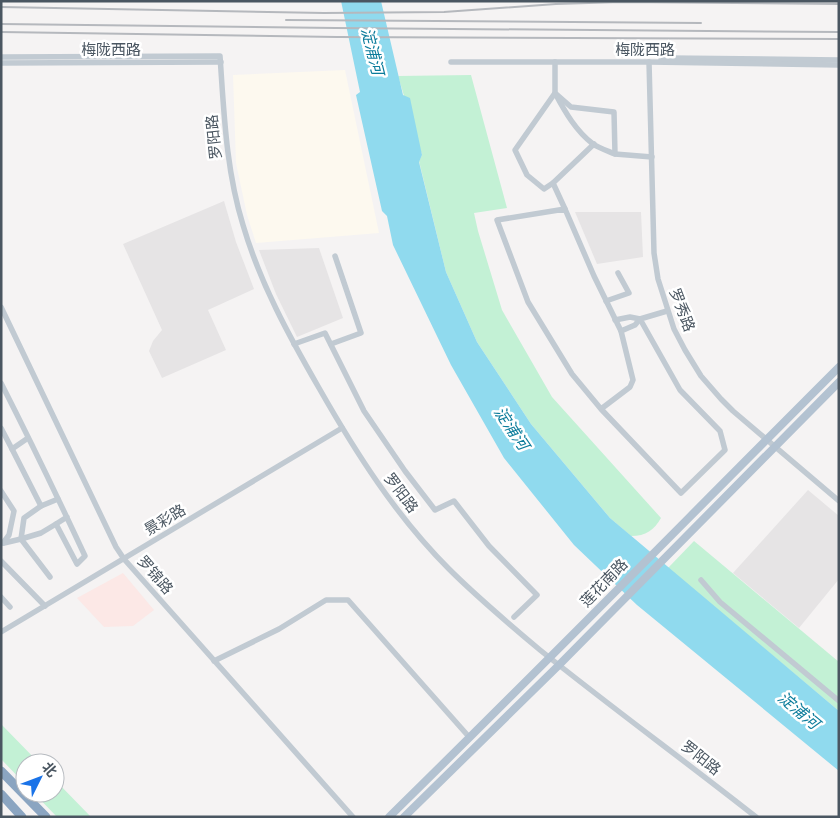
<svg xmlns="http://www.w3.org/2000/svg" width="840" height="818" font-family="'IBM Plex Sans','Noto Sans SC',sans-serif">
<rect width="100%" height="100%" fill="#f5f3f3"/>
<polygon fill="#fdf9ef" points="345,70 379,233 256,243 247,215 236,163 233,75"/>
<g fill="#e6e4e5">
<polygon points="224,201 236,242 254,289 208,310 226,350 162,378 149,351 153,341 162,330 123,244"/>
<polygon points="575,212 641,212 643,257 597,264"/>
<polygon points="319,248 343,318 297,337 276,294 259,250"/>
<polygon points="808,490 839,516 839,579 799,628 733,573"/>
</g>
<polygon fill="#fce8e6" points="123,573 154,610 133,626 104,627 77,598"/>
<g fill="#c3f1d5">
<path d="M471 75 507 208 474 213 478 231 502 310 552 397 661 518C654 530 646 536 631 536L610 518 531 424 477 342 446 272 419 161 422 155 398 76Z"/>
<polygon points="694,541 839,662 839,711 668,568"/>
<polygon points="1,724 39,763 25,763 25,784 1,759"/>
<polygon points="55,780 91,817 57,817 34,793 55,793"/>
</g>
<polygon fill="#90daee" points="341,1 381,1 403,95 410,98 422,155 419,162 446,272 477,342 531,424 610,518 839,711 839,771 637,605 574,545 504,458 451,365 393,245 387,216 382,211 356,95 360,92"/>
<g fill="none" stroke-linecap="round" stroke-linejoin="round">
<g stroke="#c1cad2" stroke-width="5.5">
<path d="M1 57 220 56C224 113 226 170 243 225 260 283 289 336 319 388 356 453 396 516 449 569 478 598 509 624 540 650 611 707 685 761 756 817"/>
<polyline points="661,59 669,58 839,60"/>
<polyline points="451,62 649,62 839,65"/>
<polyline points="555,62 555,93 571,107 614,112 615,154 652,157"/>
<polyline points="649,62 654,253 658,279 674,329 685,350 701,376 721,399 733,411 839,501"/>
<polyline points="1,63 221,62"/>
<path d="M553 183 544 189 527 175 515 150 555 93C565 112 576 131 593 144 599 148 608 151 615 154"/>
<polyline points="565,209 553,183 594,144"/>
<polyline points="606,301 629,293 618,273"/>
<polyline points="1,307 116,547 124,559 353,817"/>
<polyline points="615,320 630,317 640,319 635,325 621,331"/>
<polyline points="294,344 325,333 364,411 405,471 435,510 454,501 489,546 537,595 514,617"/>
<polyline points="331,344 361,333 335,256"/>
<path d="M1 383C30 440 58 498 85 556L77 564 56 524 67 517"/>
<polyline points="601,409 572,374 528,302 497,220 565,209 594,276 621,331 633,380 630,387 601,409 681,493 725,450 720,431 680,390 640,319 667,311"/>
<polyline points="1,428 12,449 28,438"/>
<polyline points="12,449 41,506 58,499"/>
<polyline points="1,491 14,511 9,535 3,543"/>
<polyline points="41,506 24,518 21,539 41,533 56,524"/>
<polyline points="4,543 21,539 50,577"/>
<polyline points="1,561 45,606"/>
<polyline points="701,580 720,602 839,701"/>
<polyline points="1,597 10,607"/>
<polyline points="1,632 342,428"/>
<polyline points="214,661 279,629 326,600 348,600 470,738"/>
</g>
<g stroke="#b3c2d1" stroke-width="8">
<path d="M389 817C541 668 689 517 839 367"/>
<polyline points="404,817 559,665 839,382"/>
</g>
<g stroke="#8ba5c1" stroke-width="9">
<polyline points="1,771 46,817"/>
<polyline points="1,794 22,817"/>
</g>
<g stroke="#b5b8bd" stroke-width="2">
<polyline points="1,7 324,13 444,12 556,4 621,2 839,4"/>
<polyline points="286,20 701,23"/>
<polyline points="1,24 336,28 839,32"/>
<polyline points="1,32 337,37 839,39"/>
</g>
</g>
<g text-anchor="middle" stroke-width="5" stroke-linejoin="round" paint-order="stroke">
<g font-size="15" fill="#4a5661" stroke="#fff">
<text x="111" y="55">梅陇西路</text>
<text x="645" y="55">梅陇西路</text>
<text transform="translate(214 137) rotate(-96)" y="5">罗阳路</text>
<text transform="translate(682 310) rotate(69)" y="5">罗秀路</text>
<text transform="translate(401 493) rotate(53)" y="5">罗阳路</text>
<text transform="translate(165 520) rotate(-31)" y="5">景彩路</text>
<text transform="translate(155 575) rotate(49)" y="5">罗锦路</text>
<text transform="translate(604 583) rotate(-46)" y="5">莲花南路</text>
<text transform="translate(701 758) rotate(38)" y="5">罗阳路</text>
</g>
<g font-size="16" font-style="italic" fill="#0c7c9b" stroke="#fff">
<text transform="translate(373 51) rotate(76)" y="6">淀浦河</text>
<text transform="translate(512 428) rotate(56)" y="6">淀浦河</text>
<text transform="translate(799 710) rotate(40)" y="6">淀浦河</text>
</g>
</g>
<rect width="840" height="818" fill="none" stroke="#4a5661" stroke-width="5"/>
<g transform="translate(40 778) rotate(48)"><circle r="24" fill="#ffffff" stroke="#b7bbc0"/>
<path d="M0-4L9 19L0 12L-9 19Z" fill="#1a73e8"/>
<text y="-8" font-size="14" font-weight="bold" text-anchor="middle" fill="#4a5661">北</text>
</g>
</svg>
